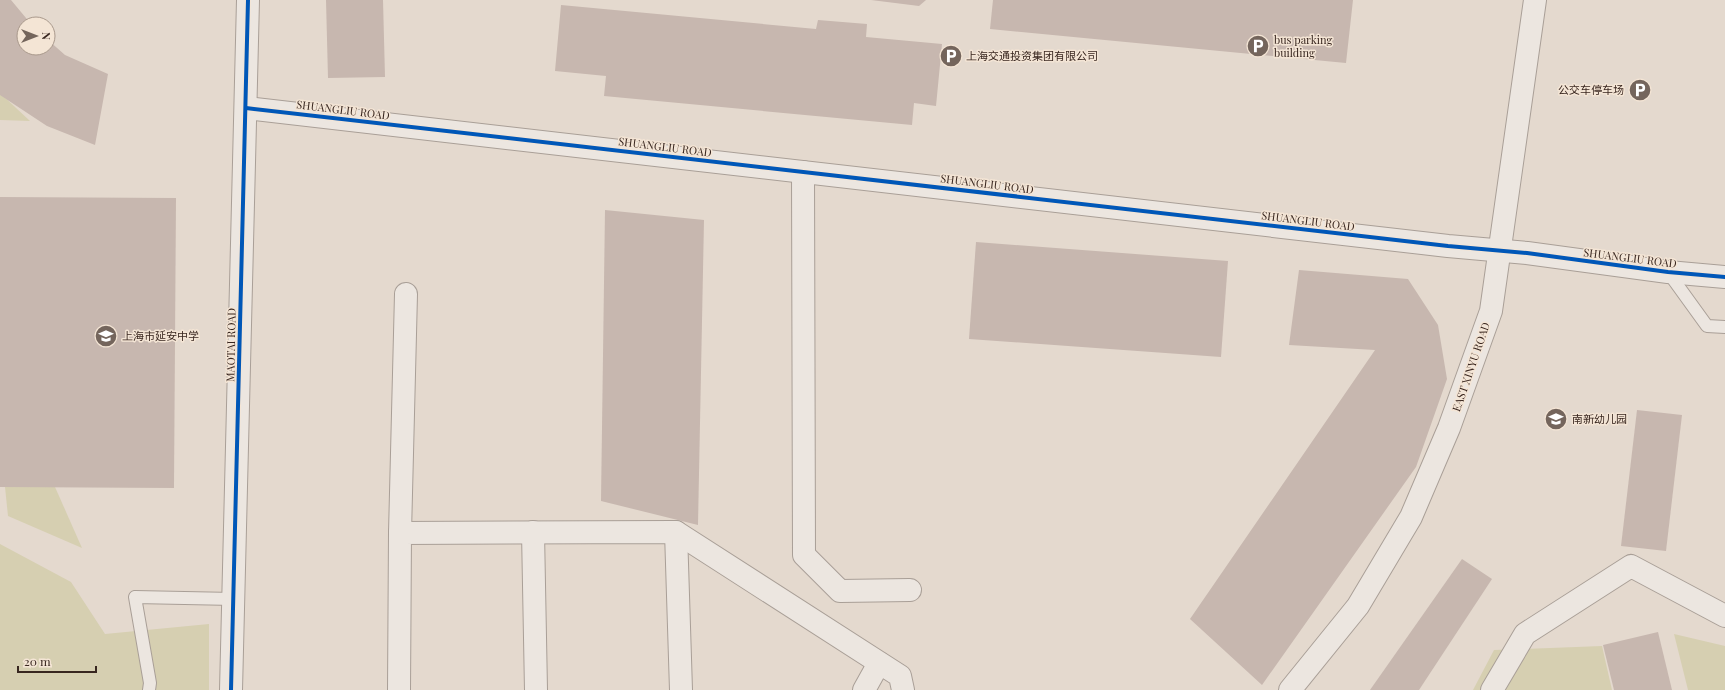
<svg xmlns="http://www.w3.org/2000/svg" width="1725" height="690" font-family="'Playfair Display','Noto Sans SC',serif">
<rect width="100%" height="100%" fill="#e4d9ce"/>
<g fill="#d6cfb1">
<polygon points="0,93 30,121 0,120"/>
<polygon points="5,487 55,487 82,548 8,516"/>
<polygon points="0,544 71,582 105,634 209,624 209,690 0,690"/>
<polygon points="1674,634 1725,646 1725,690 1688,690"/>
<polygon points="1602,646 1612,690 1473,690 1494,650"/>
</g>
<g fill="#c7b7af">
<polygon points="0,0 11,0 31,24 24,24 24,48 48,48 48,40 65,55 108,74 95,145 47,126 0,95"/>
<polygon points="326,0 383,0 385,77 328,78"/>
<polygon points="871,0 926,0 919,6"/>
<polygon points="993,0 1353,0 1346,63 990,29"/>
<polygon points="561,5 816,29 818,20 867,24 866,37 942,44 936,106 914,103 912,125 604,96 606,76 555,71"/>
<polygon points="0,197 176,198 174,488 0,487"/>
<polygon points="605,210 704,220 698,525 601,501"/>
<polygon points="976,242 1228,261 1221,357 969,339"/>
<polygon points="1299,270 1408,279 1438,325 1447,379 1416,467 1262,685 1190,619 1375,350 1289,345"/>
<polygon points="1637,410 1682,415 1666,551 1621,546"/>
<polygon points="1462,559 1492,579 1419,690 1370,690"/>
<polygon points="1658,632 1672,690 1614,690 1603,645"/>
</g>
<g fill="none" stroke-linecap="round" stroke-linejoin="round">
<g stroke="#a99f97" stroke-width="14">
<g id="service">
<polyline points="1668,272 1707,326 1725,327"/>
<polyline points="149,690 150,683 135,597 234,599"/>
</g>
</g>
<g stroke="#a99f97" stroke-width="24">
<g id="minor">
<polyline points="803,172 804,555 840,591 910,590"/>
<polyline points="533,532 536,690"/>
<polyline points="676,532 681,690"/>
<polyline points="400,533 406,294"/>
<polyline points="399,690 400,533 676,532 900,676 903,690"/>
<polyline points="864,690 879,663"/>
<polyline points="1492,690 1525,634 1631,566 1725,616"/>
</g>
</g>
<g stroke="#a99f97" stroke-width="24">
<g id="tertiary">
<polyline points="246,108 1448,246 1527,253 1668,272 1725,277"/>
<polyline points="231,690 248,0"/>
<polyline points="1290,690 1358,606 1411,517 1449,428 1491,311 1535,0"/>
</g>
</g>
<use href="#service" stroke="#ece6e0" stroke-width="12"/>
<use href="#minor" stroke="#ece6e0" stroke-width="22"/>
<use href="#tertiary" stroke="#ece6e0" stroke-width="22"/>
<g stroke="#f4e5d5" stroke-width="6">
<g id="cycleway">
<polyline points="246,108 1448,246 1527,253 1668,272 1725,277"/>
<polyline points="231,690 248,0"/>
</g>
</g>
<use href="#cycleway" stroke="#0057b8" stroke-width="4"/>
</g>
<defs>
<g id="parking-disc" transform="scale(1.15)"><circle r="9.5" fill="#74655c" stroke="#f4e5d5"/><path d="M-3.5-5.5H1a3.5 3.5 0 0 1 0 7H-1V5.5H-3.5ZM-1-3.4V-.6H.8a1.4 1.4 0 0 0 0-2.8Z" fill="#fff"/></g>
<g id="school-disc" transform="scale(1.15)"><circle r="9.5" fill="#74655c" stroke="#f4e5d5"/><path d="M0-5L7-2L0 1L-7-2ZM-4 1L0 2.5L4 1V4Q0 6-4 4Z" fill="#fff"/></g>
</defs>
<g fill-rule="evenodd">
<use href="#parking-disc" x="1258" y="46"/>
<use href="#parking-disc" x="951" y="56"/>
<use href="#parking-disc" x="1640" y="90"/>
<use href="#school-disc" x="106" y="336"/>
<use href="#school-disc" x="1556" y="419"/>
</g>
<g text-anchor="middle" stroke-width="3" stroke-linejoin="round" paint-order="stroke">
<g font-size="11" fill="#38261f" stroke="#f4e5d5" text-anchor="start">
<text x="1274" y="44">bus parking<tspan x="1274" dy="13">building</tspan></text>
<text x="966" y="60">上海交通投资集团有限公司</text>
<text x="1624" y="94" text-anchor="end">公交车停车场</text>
<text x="122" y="340">上海市延安中学</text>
<text x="1572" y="423">南新幼儿园</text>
</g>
<g font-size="11" fill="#38261f" stroke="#f4e5d5">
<text transform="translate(343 110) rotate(7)" y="4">SHUANGLIU ROAD</text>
<text transform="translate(665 147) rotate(7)" y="4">SHUANGLIU ROAD</text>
<text transform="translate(987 184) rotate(7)" y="4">SHUANGLIU ROAD</text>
<text transform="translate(1308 221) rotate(7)" y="4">SHUANGLIU ROAD</text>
<text transform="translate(1630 258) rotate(7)" y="4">SHUANGLIU ROAD</text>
<text transform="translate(231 345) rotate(-89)" y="4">MAOTAI ROAD</text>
<text transform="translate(1471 367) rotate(-71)" y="4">EAST XINYU ROAD</text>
</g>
</g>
<g transform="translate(36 36) rotate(90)"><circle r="19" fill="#f4e5d5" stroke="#a9998c"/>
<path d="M0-3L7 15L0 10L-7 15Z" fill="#74655c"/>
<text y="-6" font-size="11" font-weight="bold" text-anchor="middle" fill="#38261f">N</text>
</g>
<path d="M18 666v6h78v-6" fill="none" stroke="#38261f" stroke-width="2"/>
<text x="24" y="666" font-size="12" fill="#38261f" stroke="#f4e5d5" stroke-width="3" paint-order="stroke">20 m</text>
</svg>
